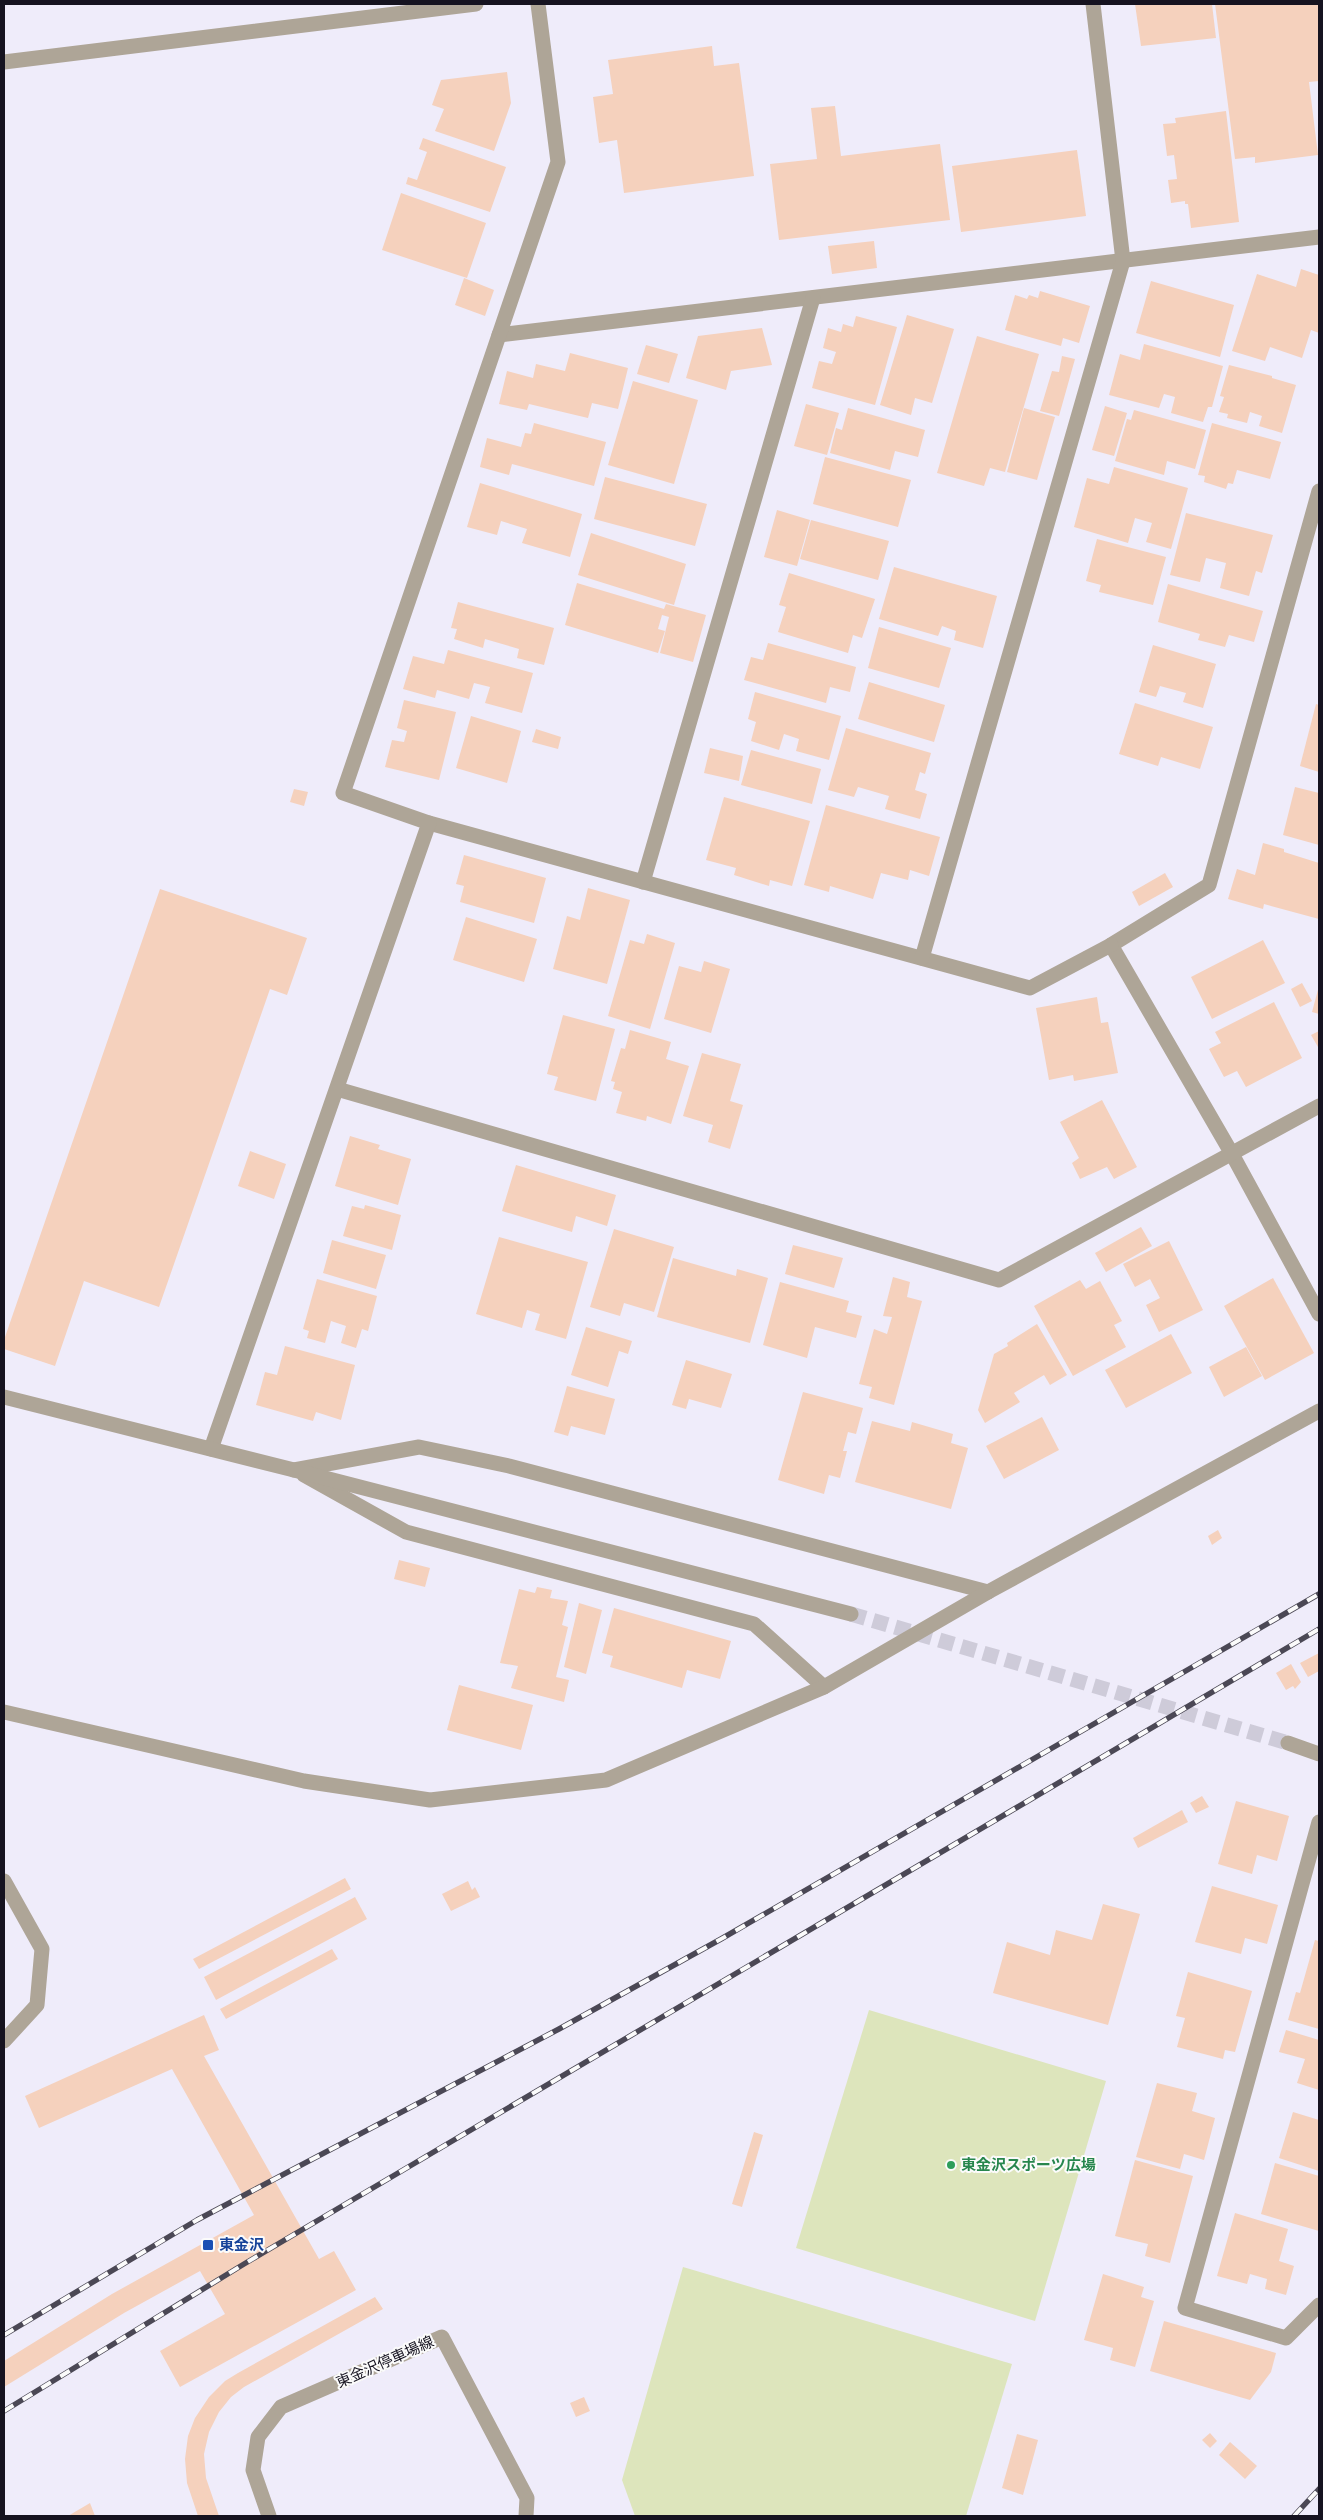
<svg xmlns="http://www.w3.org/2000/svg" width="1323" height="2520" font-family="'Public Sans','Noto Sans JP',sans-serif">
<rect width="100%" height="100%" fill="#efecfa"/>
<g fill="#dde5bc">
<polygon points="869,2010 1106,2081 1035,2321 796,2248"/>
<polygon points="683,2267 1012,2364 966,2516 635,2516 622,2480"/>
</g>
<g fill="#f5d1bd">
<polygon points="1135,4 1212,4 1216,38 1141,46"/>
<polygon points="1215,4 1319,4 1319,81 1309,82 1318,155 1255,163 1255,157 1235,159"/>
<polygon points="712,46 714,66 739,63 754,176 624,193 617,140 599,143 593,97 613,94 608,60"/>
<polygon points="507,72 511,103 494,151 435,131 444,109 432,105 441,80"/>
<polygon points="835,106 841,156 940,144 950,220 779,240 770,164 817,159 811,108"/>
<polygon points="1226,111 1239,222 1191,228 1188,204 1185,204 1185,201 1171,203 1168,180 1177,179 1174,155 1167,156 1163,124 1176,123 1175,118"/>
<polygon points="423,138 506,167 490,212 406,184 408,177 417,180 427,152 419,149"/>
<polygon points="1077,150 1086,216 961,232 952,166"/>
<polygon points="401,193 486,223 467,278 382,250"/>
<polygon points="874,241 877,268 832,274 828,246"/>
<polygon points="1301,269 1319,275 1319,333 1311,330 1302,358 1270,347 1265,361 1232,351 1257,274 1296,287"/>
<polygon points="464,278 494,290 485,316 455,305"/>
<polygon points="1151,281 1234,305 1220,357 1136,333"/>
<polygon points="1040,291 1090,306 1079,343 1063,338 1061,346 1005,330 1015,295 1027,299 1029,295 1038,298"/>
<polygon points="907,315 954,329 932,403 915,398 911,415 880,405"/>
<polygon points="856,316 897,327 875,405 812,388 819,361 832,364 836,352 823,348 828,328 841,332 843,324 853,327"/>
<polygon points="762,328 772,365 731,371 726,390 686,378 698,336"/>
<polygon points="977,336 1039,354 1005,472 990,468 984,486 937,473"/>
<polygon points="1144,344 1223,366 1212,407 1208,407 1203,422 1171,413 1175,397 1164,394 1159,408 1109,395 1120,354 1140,360"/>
<polygon points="646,345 678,354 669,383 637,374"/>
<polygon points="570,353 628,368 618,409 592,403 588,418 529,404 527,410 499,404 507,371 533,378 536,364 565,371"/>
<polygon points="1062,356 1075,359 1059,416 1040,411 1052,371 1059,372"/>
<polygon points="1229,365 1272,376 1272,378 1296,385 1282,433 1259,426 1262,416 1250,412 1247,423 1227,418 1228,414 1219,412 1224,397 1220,396"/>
<polygon points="633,381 698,400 674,484 608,465"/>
<polygon points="806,404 839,413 827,455 794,446"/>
<polygon points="1105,406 1127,413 1114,456 1092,450"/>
<polygon points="848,408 925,430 918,457 895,451 890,470 830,453 836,428 842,430"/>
<polygon points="1024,408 1055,417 1037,480 1007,472"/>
<polygon points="1134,410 1206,430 1195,469 1167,461 1164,475 1115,461 1127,419 1131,420"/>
<polygon points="534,423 606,442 594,486 512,464 509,475 480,467 487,438 521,447 525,433 531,434"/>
<polygon points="1212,423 1281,442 1270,479 1237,470 1233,484 1228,483 1226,489 1204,482 1205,476 1198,475"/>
<polygon points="825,457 911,480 898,527 813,504"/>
<polygon points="1114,467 1188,488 1171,549 1146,542 1152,523 1135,518 1128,543 1074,527 1087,478 1109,484"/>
<polygon points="605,477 707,504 695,546 594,519"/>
<polygon points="480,483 582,514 570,557 522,543 527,529 501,521 497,535 467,527"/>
<polygon points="777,510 810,520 797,566 764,557"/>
<polygon points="1186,513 1273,535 1262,573 1256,571 1249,596 1220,588 1226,563 1206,558 1200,582 1170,575"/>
<polygon points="811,520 889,541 878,580 800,559"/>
<polygon points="591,533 686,564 674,605 578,575"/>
<polygon points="1097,539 1166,557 1153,605 1099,592 1101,585 1086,581"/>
<polygon points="894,567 997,596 983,648 954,640 956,631 942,626 938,636 879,619"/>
<polygon points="789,573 875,599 862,638 853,635 848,653 778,632 786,607 779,605"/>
<polygon points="577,583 664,609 666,604 706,615 693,662 660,653 669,617 662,615 658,629 665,631 658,653 565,625"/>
<polygon points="1168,584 1263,611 1254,642 1229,635 1225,647 1198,640 1200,634 1158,622"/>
<polygon points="458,602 554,628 544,665 517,658 519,649 485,639 483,648 454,639 457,629 451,628"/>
<polygon points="879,627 951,648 939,688 868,668"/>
<polygon points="768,643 856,667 850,692 830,687 826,703 744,680 751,657 763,660"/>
<polygon points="1153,645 1216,664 1203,708 1183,702 1186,693 1160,686 1156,697 1139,692"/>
<polygon points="448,650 533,673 522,713 485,703 490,687 474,683 469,699 437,690 435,698 403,689 413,656 444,664"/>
<polygon points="869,682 945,705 934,742 858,719"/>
<polygon points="755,692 841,716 829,760 796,751 799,739 784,734 779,750 751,741 756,722 748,719"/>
<polygon points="404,700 456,712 439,780 385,767 392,740 404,742 407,731 397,728"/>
<polygon points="1135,703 1213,727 1200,769 1161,757 1158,766 1119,754"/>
<polygon points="1316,704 1319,705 1319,772 1300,766"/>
<polygon points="471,716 521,731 507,783 456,768"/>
<polygon points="846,728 931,753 925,774 920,772 915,790 927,794 920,819 885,809 889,796 858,787 854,797 828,790"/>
<polygon points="536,729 561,737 558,749 532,742"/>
<polygon points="710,748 743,756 739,781 704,773"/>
<polygon points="751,750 821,769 812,804 741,785"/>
<polygon points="1295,787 1319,793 1319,845 1283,835"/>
<polygon points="294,789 308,792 304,806 290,802"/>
<polygon points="724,797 810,821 792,886 770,880 769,886 734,875 736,868 706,860"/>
<polygon points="826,805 940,837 929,876 910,870 908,880 881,873 873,899 830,886 829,892 804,885"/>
<polygon points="1263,843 1284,849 1284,852 1319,863 1319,919 1264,904 1263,909 1228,899 1237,869 1255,875"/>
<polygon points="464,855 546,878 534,923 460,902 464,886 456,884"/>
<polygon points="1165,873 1173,887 1139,906 1132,892"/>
<polygon points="588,888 630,900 607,984 553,969 567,916 580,920"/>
<polygon points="160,889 307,938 287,995 270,989 159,1307 84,1281 55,1366 4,1349 4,1340"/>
<polygon points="466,917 537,939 524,982 453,960"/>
<polygon points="647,934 675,943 650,1029 608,1016 630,940 644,944"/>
<polygon points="1263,940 1285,983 1212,1019 1191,977"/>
<polygon points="704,961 730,969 711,1033 664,1019 679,966 701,972"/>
<polygon points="1302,983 1312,1001 1300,1007 1291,989"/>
<polygon points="1319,986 1319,1014 1312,1012"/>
<polygon points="1097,997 1101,1023 1108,1022 1118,1073 1074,1081 1073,1075 1049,1080 1036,1008"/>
<polygon points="1274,1002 1302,1058 1246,1087 1237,1071 1224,1077 1209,1049 1221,1043 1215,1032"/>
<polygon points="563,1015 615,1029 596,1101 554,1090 558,1077 547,1074"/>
<polygon points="630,1030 671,1042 666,1059 689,1066 671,1124 647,1116 646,1121 616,1113 622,1092 613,1089 615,1082 611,1081 621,1048 625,1049"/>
<polygon points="1319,1031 1319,1047 1318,1047 1311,1035"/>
<polygon points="702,1053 741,1064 730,1101 743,1105 730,1149 708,1142 713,1125 683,1116"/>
<polygon points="1102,1100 1137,1167 1114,1179 1107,1167 1080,1179 1072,1163 1079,1158 1060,1122"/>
<polygon points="350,1136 380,1145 378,1149 411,1159 398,1205 335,1186"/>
<polygon points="250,1151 286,1164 274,1199 238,1186"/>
<polygon points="516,1165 616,1195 607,1226 576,1216 572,1232 502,1211"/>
<polygon points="365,1205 401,1215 392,1250 343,1236 352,1206 364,1209"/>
<polygon points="1141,1227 1152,1246 1106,1272 1095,1253"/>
<polygon points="614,1229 674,1247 654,1312 624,1303 620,1316 590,1307"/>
<polygon points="499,1237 588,1262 566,1339 535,1330 540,1314 527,1310 522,1328 476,1314"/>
<polygon points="332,1240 386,1255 376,1289 323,1273"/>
<polygon points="1169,1241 1203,1310 1159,1332 1146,1305 1160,1298 1150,1279 1135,1287 1123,1264"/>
<polygon points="793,1245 843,1258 834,1288 785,1274"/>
<polygon points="673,1258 736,1276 737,1269 768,1278 750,1343 657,1317"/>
<polygon points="893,1277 910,1282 907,1297 922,1301 894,1405 869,1398 872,1387 859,1384 874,1329 887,1334 892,1317 883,1316"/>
<polygon points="1273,1278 1314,1353 1265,1380 1224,1306"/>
<polygon points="317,1279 377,1296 368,1331 362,1329 356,1348 341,1343 346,1326 331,1321 325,1343 307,1338 309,1331 303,1329"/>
<polygon points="1080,1280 1086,1289 1100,1281 1122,1321 1114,1325 1126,1347 1073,1376 1034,1306"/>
<polygon points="780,1282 849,1301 846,1312 862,1316 856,1338 815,1327 807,1358 763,1345"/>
<polygon points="1037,1324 1067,1375 1050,1385 1044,1375 1014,1393 1020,1402 985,1423 978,1410 994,1354 1008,1346 1007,1343"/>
<polygon points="586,1327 632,1341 628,1354 619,1351 608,1387 571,1375"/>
<polygon points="1171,1334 1192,1373 1126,1408 1105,1370"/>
<polygon points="285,1346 355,1365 341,1420 316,1412 313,1421 256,1405 265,1372 277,1375"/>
<polygon points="1246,1347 1262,1376 1224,1397 1209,1367"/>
<polygon points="686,1360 732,1374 721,1408 689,1399 686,1409 672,1405"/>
<polygon points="567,1386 615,1399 605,1435 571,1426 568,1436 554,1432"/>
<polygon points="803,1392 863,1408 856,1434 848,1432 843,1451 847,1451 840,1478 829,1475 824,1494 778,1480"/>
<polygon points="1042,1417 1059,1450 1004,1479 986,1446"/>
<polygon points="872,1421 910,1431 912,1422 953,1434 951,1443 968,1448 951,1509 855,1482"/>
<polygon points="1218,1530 1222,1538 1212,1545 1208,1536"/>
<polygon points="399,1560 430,1568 425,1587 394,1579"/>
<polygon points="537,1587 552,1590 550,1598 568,1601 562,1625 568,1627 556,1677 569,1680 564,1702 511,1688 518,1666 500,1663 519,1589 535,1593"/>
<polygon points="579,1603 602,1610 586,1674 564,1667"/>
<polygon points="614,1608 731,1641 720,1679 687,1670 682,1688 610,1667 613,1656 602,1653"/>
<polygon points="1319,1653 1319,1671 1308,1677 1300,1663"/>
<polygon points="1291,1664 1301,1682 1295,1689 1293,1686 1286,1690 1276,1673"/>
<polygon points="459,1685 533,1705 521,1750 447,1730"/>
<polygon points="1202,1796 1209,1807 1196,1813 1190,1803"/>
<polygon points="1236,1801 1289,1816 1277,1861 1257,1855 1252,1874 1218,1864"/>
<polygon points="1182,1810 1188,1822 1138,1848 1133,1838"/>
<polygon points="345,1878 351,1889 199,1969 193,1959"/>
<polygon points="468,1881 472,1890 475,1887 480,1897 451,1911 442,1894"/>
<polygon points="1212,1886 1278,1905 1267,1944 1245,1938 1241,1954 1195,1942"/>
<polygon points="355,1897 367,1919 216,2000 204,1977"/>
<polygon points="1103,1904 1140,1914 1108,2025 993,1993 1007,1942 1050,1955 1056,1930 1092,1940"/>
<polygon points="1315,1940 1319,1941 1319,2029 1288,2020 1296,1992 1300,1993"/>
<polygon points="332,1949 338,1959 226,2019 220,2009"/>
<polygon points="1188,1972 1252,1991 1235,2052 1225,2050 1223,2059 1177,2047 1185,2018 1176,2016"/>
<polygon points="204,2015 219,2050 204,2056 319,2259 334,2251 356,2290 180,2387 160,2351 225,2314 200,2271 124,2313 4,2387 4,2361 112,2294 254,2215 172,2069 39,2128 25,2096"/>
<polygon points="1286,2030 1319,2040 1319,2090 1297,2083 1305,2059 1279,2052"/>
<polygon points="1157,2083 1197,2093 1192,2111 1215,2118 1204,2160 1184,2154 1180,2169 1136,2157"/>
<polygon points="1293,2112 1319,2120 1319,2171 1279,2158"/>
<polygon points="754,2132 763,2135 742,2207 732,2204"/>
<polygon points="1135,2160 1193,2176 1170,2263 1145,2256 1148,2244 1115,2236"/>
<polygon points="1275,2163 1319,2176 1319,2231 1261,2214"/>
<polygon points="1235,2213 1288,2229 1279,2261 1294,2266 1286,2295 1265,2289 1267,2279 1250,2274 1247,2284 1217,2276"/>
<polygon points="1103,2274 1144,2287 1141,2297 1154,2301 1135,2367 1110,2360 1113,2348 1084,2340"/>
<polygon points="375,2297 383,2309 244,2387 231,2397 219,2412 209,2432 204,2454 206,2478 219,2516 198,2516 187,2483 185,2459 188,2436 195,2418 209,2397 225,2381 238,2373"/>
<polygon points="1164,2321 1276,2353 1271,2372 1250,2400 1150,2371"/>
<polygon points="584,2397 590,2411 576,2417 570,2403"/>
<polygon points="1210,2433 1217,2441 1210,2448 1202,2440"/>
<polygon points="1017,2434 1038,2440 1023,2495 1002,2488"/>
<polygon points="1230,2442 1257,2466 1245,2479 1219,2455"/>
<polygon points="90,2503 95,2516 68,2516"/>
</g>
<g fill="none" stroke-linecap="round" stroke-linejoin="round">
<polyline stroke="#cecbd9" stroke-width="15" stroke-dasharray="15 8" stroke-linecap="butt" points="851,1614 1288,1743"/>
<g stroke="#aea597" stroke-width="15">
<polyline points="499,335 1319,237"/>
<polyline points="1319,491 1209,885 1111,945 1232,1154 1319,1314"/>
<polyline points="429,823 1030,988 1111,945"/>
<polyline points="643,882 813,298"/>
<polyline points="922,958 1123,261 1093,4"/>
<polyline points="337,1089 999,1280 1319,1106"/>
<polyline points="211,1449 429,823 343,793 558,162 538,4"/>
<polyline points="294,1470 419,1447 509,1466 988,1592"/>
<polyline points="304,1475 406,1532 754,1624 824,1687"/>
<polyline points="1319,1822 1185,2308 1286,2338 1319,2305"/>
<polyline points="4,1881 42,1949 37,2005 4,2041"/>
<polyline points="269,2516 253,2470 258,2437 281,2407 442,2337 527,2498 526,2516"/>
</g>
<g stroke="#aea597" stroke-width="15">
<polyline points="4,62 476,4"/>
<polyline points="4,1397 294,1470 851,1614"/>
<polyline points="4,1712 304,1781 430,1800 606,1780 824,1687 988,1592 1319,1411"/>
<polyline points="1288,1743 1319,1754"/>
</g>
<g stroke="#4b4855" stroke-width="5.5">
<g id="rail">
<polyline points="4,2335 197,2220 559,2029 721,1939 1319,1594"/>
<polyline points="4,2411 244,2264 1319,1629"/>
<polyline points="1294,2516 1319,2489"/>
</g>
</g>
<use href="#rail" stroke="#fbfbfb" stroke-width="4" stroke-dasharray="11" stroke-linecap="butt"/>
</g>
<circle fill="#2e9e5b" stroke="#fbfbfb" stroke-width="2" cx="951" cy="2165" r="5"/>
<rect fill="#1a4fb4" stroke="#fbfbfb" stroke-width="2" x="202" y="2239" width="12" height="12" rx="2.5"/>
<g text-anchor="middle" stroke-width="4" stroke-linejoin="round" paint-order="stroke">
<g font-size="15" font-weight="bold" fill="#27864d" stroke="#fbfbfb" text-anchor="start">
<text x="961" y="2170">東金沢スポーツ広場</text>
</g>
<g font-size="15" font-weight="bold" fill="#164399" stroke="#fbfbfb" text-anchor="start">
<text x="219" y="2250">東金沢</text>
</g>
<g font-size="15" fill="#161320" stroke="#fbfbfb">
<text transform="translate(385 2362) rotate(-24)" y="5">東金沢停車場線</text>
</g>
</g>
<rect width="1323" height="2520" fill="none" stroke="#161320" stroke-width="10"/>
</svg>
